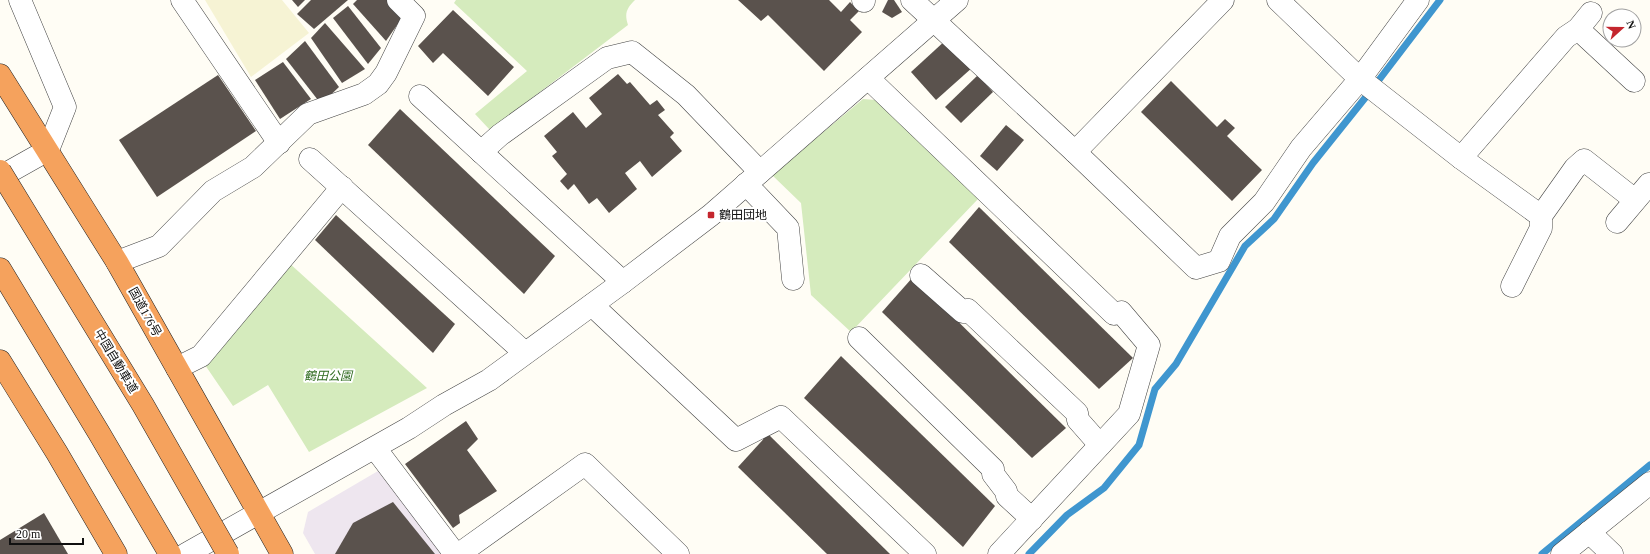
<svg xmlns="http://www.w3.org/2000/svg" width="1650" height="554" font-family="'Times New Roman','Noto Sans JP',serif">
<rect width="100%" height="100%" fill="#fffdf5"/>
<polygon fill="#eee6ef" points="378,471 442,554 315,554 303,533 308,512"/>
<polygon fill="#f6f3d4" points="205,0 282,0 309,33 251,77"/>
<g fill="#d5ebbd">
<path d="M456 0H635C627 8 624 13 628 25L490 130 475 114 527 71 454 3Z"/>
<polygon points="863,99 876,100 978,199 851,332 811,295 801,203 772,175"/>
<polygon points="288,262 427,388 309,452 268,385 233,406 203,362"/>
</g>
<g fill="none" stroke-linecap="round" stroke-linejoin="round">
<g stroke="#3f96cf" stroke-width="7">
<polyline points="1029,554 1067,515 1104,488 1139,445 1155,389 1176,364 1245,246 1274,219 1313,163 1369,93 1440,0"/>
<polyline points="1542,554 1650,465"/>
</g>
</g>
<g fill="#5a524d">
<polygon points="292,0 305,0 298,7"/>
<polygon points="311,0 348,0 314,29 297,14"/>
<polygon points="357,0 390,0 402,18 386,41 353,4"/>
<polygon points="738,0 829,0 841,12 850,2 859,11 850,20 862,32 824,71 768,15 761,21"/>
<polygon points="888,0 894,0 902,12 892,18 882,12"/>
<polygon points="348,6 381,48 368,64 333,18"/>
<polygon points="453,10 514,67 488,96 443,53 433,63 418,46"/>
<polygon points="325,23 365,69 342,83 311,38"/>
<polygon points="947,39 973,67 936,100 911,72"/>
<polygon points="305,41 339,87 321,104 286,59"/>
<polygon points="283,62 311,99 280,119 255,80"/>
<polygon points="618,74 627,84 630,82 650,105 657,100 665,110 658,115 674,133 670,137 682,151 652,177 640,161 625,173 637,189 609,213 597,198 589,204 574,184 568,190 560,181 567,174 552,156 557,152 544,136 573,112 586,128 602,114 589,98"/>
<polygon points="218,75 256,131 157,197 119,140"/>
<polygon points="978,75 993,92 961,123 945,107"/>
<polygon points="1171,81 1217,127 1225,119 1235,128 1227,136 1262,170 1232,201 1141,112"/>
<polygon points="400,109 555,256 524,294 368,145"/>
<polygon points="1006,125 1024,140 997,171 980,156"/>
<polygon points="979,207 1133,358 1099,389 949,242"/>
<polygon points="336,215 455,324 433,353 315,240"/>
<polygon points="913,277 1066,428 1032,458 882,312"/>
<polygon points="841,356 995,506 963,547 804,398"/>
<polygon points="466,421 478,439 467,450 497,491 459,515 460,523 453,528 405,464"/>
<polygon points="768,434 890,554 827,554 738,467"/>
<polygon points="393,502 435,554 335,554 353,523"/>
<polygon points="44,513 68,554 0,554 0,540"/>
</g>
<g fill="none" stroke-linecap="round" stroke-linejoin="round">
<g stroke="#444" stroke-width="23">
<g id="minor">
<polyline points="182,0 279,143"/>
<polyline points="863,0 864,1"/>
<polyline points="912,0 1075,152 1196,268 1219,261 1230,236 1264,202 1301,148 1360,79 1418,0"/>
<polyline points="1278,0 1360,79 1461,158 1566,37 1578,29 1634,81"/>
<polyline points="1578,29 1591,13"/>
<polyline points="868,78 1114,314 1121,312 1149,345 1129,414 999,554"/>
<polyline points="420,96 623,282"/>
<polyline points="481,152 500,135 607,58 632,52 686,95 760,172"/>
<polyline points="1075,152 1223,0"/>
<polyline points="1461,158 1541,216"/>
<polyline points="310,159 525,353"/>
<polyline points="0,177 48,150 65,107 20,0"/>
<polyline points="746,184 788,228 793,279"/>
<polyline points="1617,222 1649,184"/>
<polyline points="117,262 159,246 213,191 253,167 308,114 364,94 378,84 386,73 414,16 398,0"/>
<polyline points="921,275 963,312 968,310 1077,413 1078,420 1100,445"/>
<polyline points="1512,286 1541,228 1541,216 1575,168 1584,160 1635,200"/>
<polyline points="592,305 736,440 781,417 925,554"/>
<polyline points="859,338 993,469 993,474 1006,491 1007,496 1032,519"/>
<polyline points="177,368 201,356 342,187"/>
<polyline points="375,448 455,554"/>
<polyline points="1589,532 1612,554"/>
<polyline points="186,554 409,428 444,405 489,380 623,282 711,215 957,0"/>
<polyline points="459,554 585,464 678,554"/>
<polyline points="1562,554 1650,483"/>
</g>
</g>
<g stroke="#222" stroke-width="23">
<g id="highway">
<polyline points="0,75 117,262 282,554"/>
<polyline points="0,269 99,433 170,554"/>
<polyline points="0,361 57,453 116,554"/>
</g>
</g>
<use href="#minor" stroke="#fff" stroke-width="22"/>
<use href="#highway" stroke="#f5a25d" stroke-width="22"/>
<g stroke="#222" stroke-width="23" stroke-linecap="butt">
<polyline id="highway-bridge" points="0,171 143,405 228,554"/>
</g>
<use href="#highway-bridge" stroke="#f5a25d" stroke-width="22"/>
</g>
<rect fill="#c4262e" stroke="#fff" stroke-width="1.5" x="707" y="211" width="8" height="8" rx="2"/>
<g text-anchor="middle" stroke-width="4" stroke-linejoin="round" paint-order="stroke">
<g font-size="12" fill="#111" stroke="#fff" text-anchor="start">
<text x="719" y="219">鶴田団地</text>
</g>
<g font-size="12" fill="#111" stroke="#fff">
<text transform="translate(145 312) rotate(61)" y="4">国道176号</text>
<text transform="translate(116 361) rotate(59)" y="4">中国自動車道</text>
</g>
<g font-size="12" font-style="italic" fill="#2f6b1f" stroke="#fff">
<text x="328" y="380">鶴田公園</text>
</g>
</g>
<g transform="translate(1622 28) rotate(69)"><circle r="19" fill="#ffffff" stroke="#a0a0a0"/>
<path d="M0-3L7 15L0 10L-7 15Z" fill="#c4262e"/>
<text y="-6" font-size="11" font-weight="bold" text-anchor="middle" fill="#111111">N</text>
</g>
<path d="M10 538v6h73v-6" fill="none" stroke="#111111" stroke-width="2"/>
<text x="16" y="538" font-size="12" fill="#111111" stroke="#ffffff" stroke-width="3" paint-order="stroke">20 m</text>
</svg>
